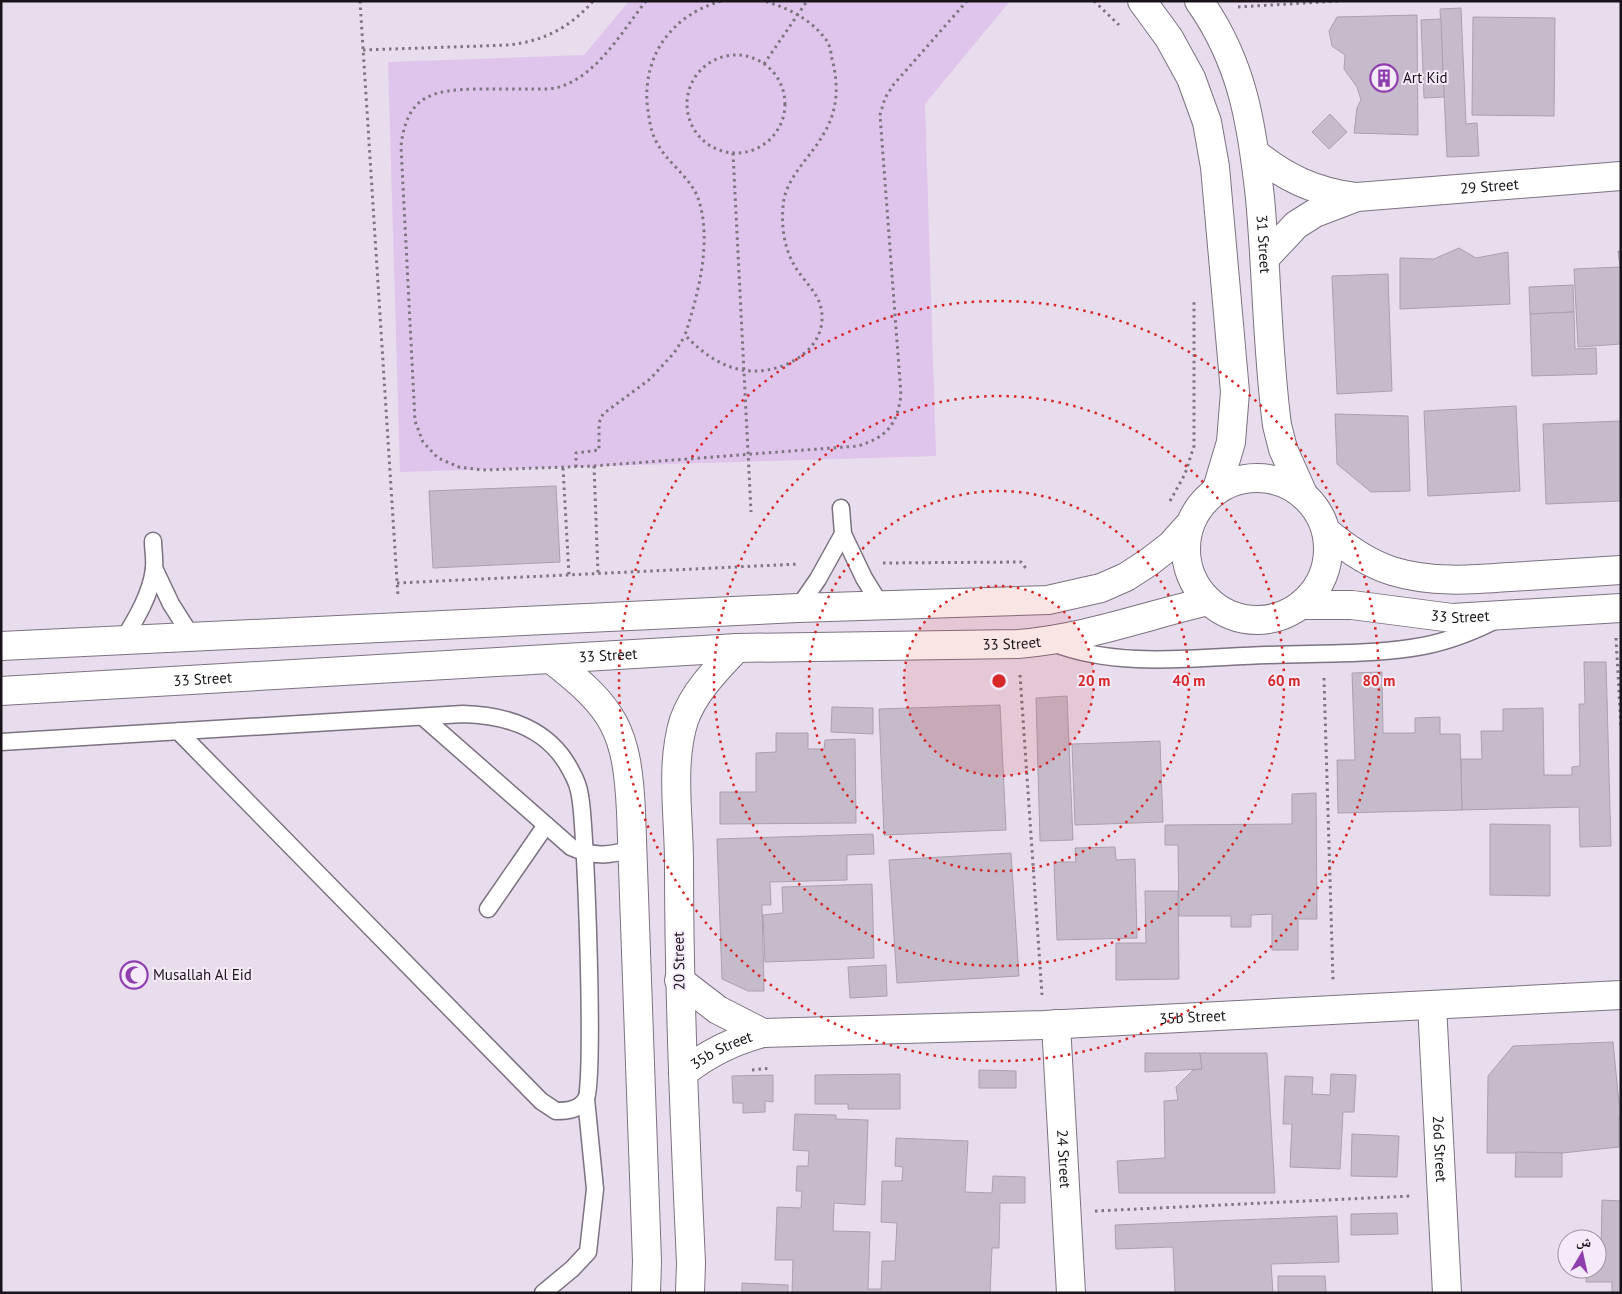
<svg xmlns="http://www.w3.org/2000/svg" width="1622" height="1294" font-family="'PT Sans','Noto Naskh Arabic',sans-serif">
<rect width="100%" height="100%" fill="#e8dded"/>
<polygon fill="#dfc5eb" points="629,1 1010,1 925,104 936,456 400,472 388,62 584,55"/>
<g fill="#c6bbcb" stroke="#aba0af">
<polygon points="1461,8 1466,124 1477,123 1479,156 1447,157 1440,9"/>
<polygon points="1417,15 1418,135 1354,133 1357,108 1361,100 1357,87 1344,69 1345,55 1332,46 1329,31 1337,17"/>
<polygon points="1473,17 1555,18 1554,116 1472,115"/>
<polygon points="1441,19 1444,97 1424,98 1421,20"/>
<polygon points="1330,114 1347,132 1329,149 1312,132"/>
<polygon points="1459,248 1476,258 1508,252 1510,304 1400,309 1400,258 1434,259"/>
<polygon points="1618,251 1621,251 1621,344 1578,347 1574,269 1620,267"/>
<polygon points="1388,274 1392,391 1337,394 1332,276"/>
<polygon points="1573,285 1574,312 1530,314 1529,287"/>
<polygon points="1574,312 1575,349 1596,348 1597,374 1532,376 1530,314"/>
<polygon points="1516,406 1520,491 1428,496 1424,411"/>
<polygon points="1335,414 1408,416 1410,491 1371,492 1337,464"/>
<polygon points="1621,421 1621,501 1546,504 1543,424"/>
<polygon points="556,486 560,562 433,568 429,491"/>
<polygon points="1584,662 1606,662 1611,846 1580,847 1579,807 1462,810 1461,759 1482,759 1481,731 1503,731 1503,709 1543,708 1544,775 1572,775 1572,767 1580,766 1579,704 1585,704"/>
<polygon points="1382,672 1383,733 1415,733 1415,718 1440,717 1440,734 1460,734 1462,810 1338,813 1337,760 1355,760 1352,673"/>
<polygon points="1067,696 1073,840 1040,841 1036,698"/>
<polygon points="1000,705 1006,830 884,835 879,709"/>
<polygon points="832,707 873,708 873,734 831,732"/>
<polygon points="776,733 808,733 808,749 824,749 825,740 855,739 856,823 720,824 720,792 756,792 756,753 776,752"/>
<polygon points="1160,741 1163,822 1075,825 1072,744"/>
<polygon points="1316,793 1317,919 1298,919 1298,950 1272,950 1272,914 1251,915 1251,927 1231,927 1231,916 1179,916 1178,845 1165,845 1165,825 1292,824 1292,794"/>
<polygon points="1490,824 1550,825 1550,896 1490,895"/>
<polygon points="873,834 874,854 847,855 847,880 770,882 771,905 762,905 764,991 748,991 722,979 717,839"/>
<polygon points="1115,847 1116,860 1135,859 1137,938 1057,940 1054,862 1076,862 1075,848"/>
<polygon points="1011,853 1019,976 897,983 889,860"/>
<polygon points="872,884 874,958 765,962 763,915 783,913 782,887"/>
<polygon points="1145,891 1178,891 1179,979 1116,980 1116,943 1146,943"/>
<polygon points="886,965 887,996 850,998 848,967"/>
<polygon points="1613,1042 1619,1104 1621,1104 1621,1118 1619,1118 1619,1147 1562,1153 1487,1153 1488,1076 1513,1046"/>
<polygon points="1145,1053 1200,1053 1202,1069 1145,1072"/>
<polygon points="1200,1053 1267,1053 1275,1193 1119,1193 1117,1161 1165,1158 1164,1101 1178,1100 1176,1087 1193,1070 1202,1069"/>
<polygon points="979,1070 1016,1071 1016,1088 979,1088"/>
<polygon points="900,1074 900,1109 848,1109 848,1104 815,1104 815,1075"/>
<polygon points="1331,1074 1356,1075 1354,1112 1343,1112 1340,1169 1290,1167 1292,1124 1283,1124 1285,1076 1313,1077 1312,1094 1330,1095"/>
<polygon points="773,1075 773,1102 765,1101 765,1112 743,1113 743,1103 733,1103 732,1076"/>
<polygon points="795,1114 836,1115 836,1119 868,1120 865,1205 834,1203 833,1231 870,1232 868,1289 881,1289 882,1261 895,1261 897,1223 881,1222 882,1181 902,1181 903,1167 895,1166 896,1138 968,1141 965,1192 992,1193 993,1176 1025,1177 1025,1203 1000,1203 999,1248 992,1248 990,1293 792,1293 793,1260 775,1260 777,1207 801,1208 802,1191 796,1191 797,1166 808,1166 809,1151 793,1150"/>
<polygon points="1352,1134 1399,1136 1397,1177 1351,1176"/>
<polygon points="1516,1152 1562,1153 1562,1177 1515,1177"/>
<polygon points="1602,1200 1621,1201 1621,1293 1612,1293 1612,1282 1586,1282 1587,1269 1597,1269 1597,1253 1601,1253"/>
<polygon points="1397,1213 1398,1234 1351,1235 1351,1214"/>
<polygon points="1337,1216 1339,1262 1271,1264 1273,1293 1175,1293 1173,1247 1116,1249 1115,1225"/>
<polygon points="1278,1276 1325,1276 1326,1293 1278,1293"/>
<polygon points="742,1283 788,1285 788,1293 742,1293"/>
</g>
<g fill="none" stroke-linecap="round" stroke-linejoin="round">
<g stroke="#7c7281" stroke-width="19">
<g id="lane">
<polyline points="841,508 843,534 864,578 880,604"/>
<polyline points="154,568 171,604 192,637"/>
<polyline points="798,608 818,579 843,534"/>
<path d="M123 640C136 619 151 594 154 569 155 560 153 550 153 541"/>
<path d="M1053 643C1119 669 1198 657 1267 655 1315 653 1364 655 1411 648 1441 644 1468 634 1494 621"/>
<path d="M423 717 571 847C593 857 609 856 632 849"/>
<path d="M1 742 463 714C507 715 550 729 571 771 575 778 579 788 580 796 586 825 595 1086 586 1099 579 1110 567 1111 556 1111L541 1101 178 731"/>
<polyline points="488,909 546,825"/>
<polyline points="543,1293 572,1269 588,1252 595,1189 586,1099"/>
</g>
</g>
<g stroke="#7c7281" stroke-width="30">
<g id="street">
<path d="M1255 153C1285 178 1316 192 1355 197"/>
<path id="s1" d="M1266 257 1296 225 1315 213 1357 197 1621 176"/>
<polyline points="679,980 718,1010 763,1033"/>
<path id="s2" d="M1432 1005 1447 1293"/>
<path id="s3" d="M1056 1024 1071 1293"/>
<path id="s4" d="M683 1073C708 1053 732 1041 763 1033L1044 1025 1621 995"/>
</g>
</g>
<g stroke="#7c7281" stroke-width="30">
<g id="secondary">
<polyline points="1142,1 1169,38 1191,78 1207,122 1215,167 1235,392 1231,442 1217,489"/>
<path id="s5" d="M1199 1C1243 63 1252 125 1260 198 1267 274 1267 350 1277 425L1283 449 1303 494"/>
<circle cx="1257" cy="549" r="71"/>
<path d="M1327 532C1346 548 1367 563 1392 571 1431 583 1470 580 1510 577 1547 575 1584 572 1621 570"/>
<path id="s6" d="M1301 605H1352L1452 618 1621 608"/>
<polyline points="1,646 798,608 1048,600 1101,588 1126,577 1149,562 1171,545 1189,525"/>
<path d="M551 659C615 709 627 730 631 811L647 1261 646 1293"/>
<path id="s7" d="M1 691 737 648 1018 644C1083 639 1145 616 1208 601"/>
<path d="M690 1293 691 1263C685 1130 679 996 679 863 679 816 670 765 684 720 694 692 717 669 737 648"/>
</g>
</g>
<g stroke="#7d7580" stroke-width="3" stroke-dasharray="2.5 4" stroke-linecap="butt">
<polyline points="360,1 398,597"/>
<path d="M646 1C623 30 600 71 565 85 555 90 541 89 531 89 513 89 495 89 477 89 432 90 407 95 401 146L415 421 423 442 438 458 459 467 482 470 594 466 858 446C887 437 897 425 901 395L880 115 885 98 894 84 967 1"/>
<path d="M721 1C673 15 644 53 647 103 649 117 650 131 657 143 668 164 692 178 699 201 712 243 698 295 685 335 701 352 720 366 742 370 775 376 820 356 822 320 823 299 811 289 800 274 785 254 781 230 783 206 785 178 810 158 823 135 838 111 839 85 832 59 831 53 830 46 827 41 812 20 789 8 764 1"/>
<polyline points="1094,1 1119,25"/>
<polyline points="1238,7 1338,1"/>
<path d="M363 50 509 45C543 41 570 28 593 1"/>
<circle cx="736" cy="104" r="49"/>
<polyline points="764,64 807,1"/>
<polyline points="733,153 751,512"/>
<polyline points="594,466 598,574"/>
<polyline points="576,467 576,453 599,450 599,423 603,414 650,379 674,353 685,336"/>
<polyline points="563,468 569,575"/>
<polyline points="1170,501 1185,474 1194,446 1194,300"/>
<polyline points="883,563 1021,562 1028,571"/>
<polyline points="397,583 799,564"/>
<polyline points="1616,638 1621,727"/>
<polyline points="1020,675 1042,995"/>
<polyline points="1324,678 1333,980"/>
<polyline points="752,1070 771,1068"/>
<polyline points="1095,1211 1411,1196"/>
</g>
<use href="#lane" stroke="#fff" stroke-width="16"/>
<use href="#street" stroke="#fff" stroke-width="28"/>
<use href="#secondary" stroke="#fff" stroke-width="28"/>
</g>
<circle cx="999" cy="681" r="95" fill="#d62828" fill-opacity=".12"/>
<g fill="none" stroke="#d62828" stroke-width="2.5" stroke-dasharray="2.5 5">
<circle cx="999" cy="681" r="95"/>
<circle cx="999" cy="681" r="190"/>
<circle cx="999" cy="681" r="285"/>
<circle cx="999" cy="681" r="380"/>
</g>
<defs>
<g id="building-ring" transform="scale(1.4375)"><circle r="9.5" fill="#f5eafa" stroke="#8f3ead" stroke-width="1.5"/><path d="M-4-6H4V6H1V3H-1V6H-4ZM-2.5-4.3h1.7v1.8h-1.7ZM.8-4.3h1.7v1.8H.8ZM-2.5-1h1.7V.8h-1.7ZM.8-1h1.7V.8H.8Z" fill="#8f3ead"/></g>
<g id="mosque-ring" transform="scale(1.4375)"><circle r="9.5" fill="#f5eafa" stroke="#8f3ead" stroke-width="1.5"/><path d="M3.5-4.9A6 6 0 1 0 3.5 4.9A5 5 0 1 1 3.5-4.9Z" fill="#8f3ead"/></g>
</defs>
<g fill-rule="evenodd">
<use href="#building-ring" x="1384" y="78"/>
<use href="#mosque-ring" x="134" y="975"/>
</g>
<g text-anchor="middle" stroke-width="4" stroke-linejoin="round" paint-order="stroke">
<g font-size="15" fill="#18141a" stroke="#f5eafa" text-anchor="start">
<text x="1403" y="83">Art Kid</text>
<text x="153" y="980">Musallah Al Eid</text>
</g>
<g font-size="15" fill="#18141a" stroke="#f5eafa">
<text dy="5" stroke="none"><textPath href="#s1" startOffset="244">29 Street</textPath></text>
<text dy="5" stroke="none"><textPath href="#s5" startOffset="255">31 Street</textPath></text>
<text dy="5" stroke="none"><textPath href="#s6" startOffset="160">33 Street</textPath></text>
<text dy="5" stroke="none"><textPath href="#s7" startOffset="1012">33 Street</textPath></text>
<text dy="5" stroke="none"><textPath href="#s7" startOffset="608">33 Street</textPath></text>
<text dy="5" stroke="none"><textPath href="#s7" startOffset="202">33 Street</textPath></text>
<text transform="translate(679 961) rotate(-91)" y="5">20 Street</text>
<text dy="5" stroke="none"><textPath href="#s4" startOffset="520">35b Street</textPath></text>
<text dy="5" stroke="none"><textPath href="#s4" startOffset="45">35b Street</textPath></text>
<text dy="5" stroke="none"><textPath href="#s2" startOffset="144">26d Street</textPath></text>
<text dy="5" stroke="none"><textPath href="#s3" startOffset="135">24 Street</textPath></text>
</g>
</g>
<circle cx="999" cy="681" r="8" fill="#d62828" stroke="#f5eafa" stroke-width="2.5"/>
<g font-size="15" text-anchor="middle" font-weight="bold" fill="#d62828" stroke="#f5eafa" stroke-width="4" stroke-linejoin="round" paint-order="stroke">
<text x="1094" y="686">20 m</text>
<text x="1189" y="686">40 m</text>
<text x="1284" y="686">60 m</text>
<text x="1379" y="686">80 m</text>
</g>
<rect width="1622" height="1294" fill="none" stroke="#18141a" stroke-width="5"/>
<g transform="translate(1582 1254) rotate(9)"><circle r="24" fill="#f5eafa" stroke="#9d94a0"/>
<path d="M0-4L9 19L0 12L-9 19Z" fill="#8f3ead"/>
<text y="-8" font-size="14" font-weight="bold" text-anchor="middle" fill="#18141a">ش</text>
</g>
</svg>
